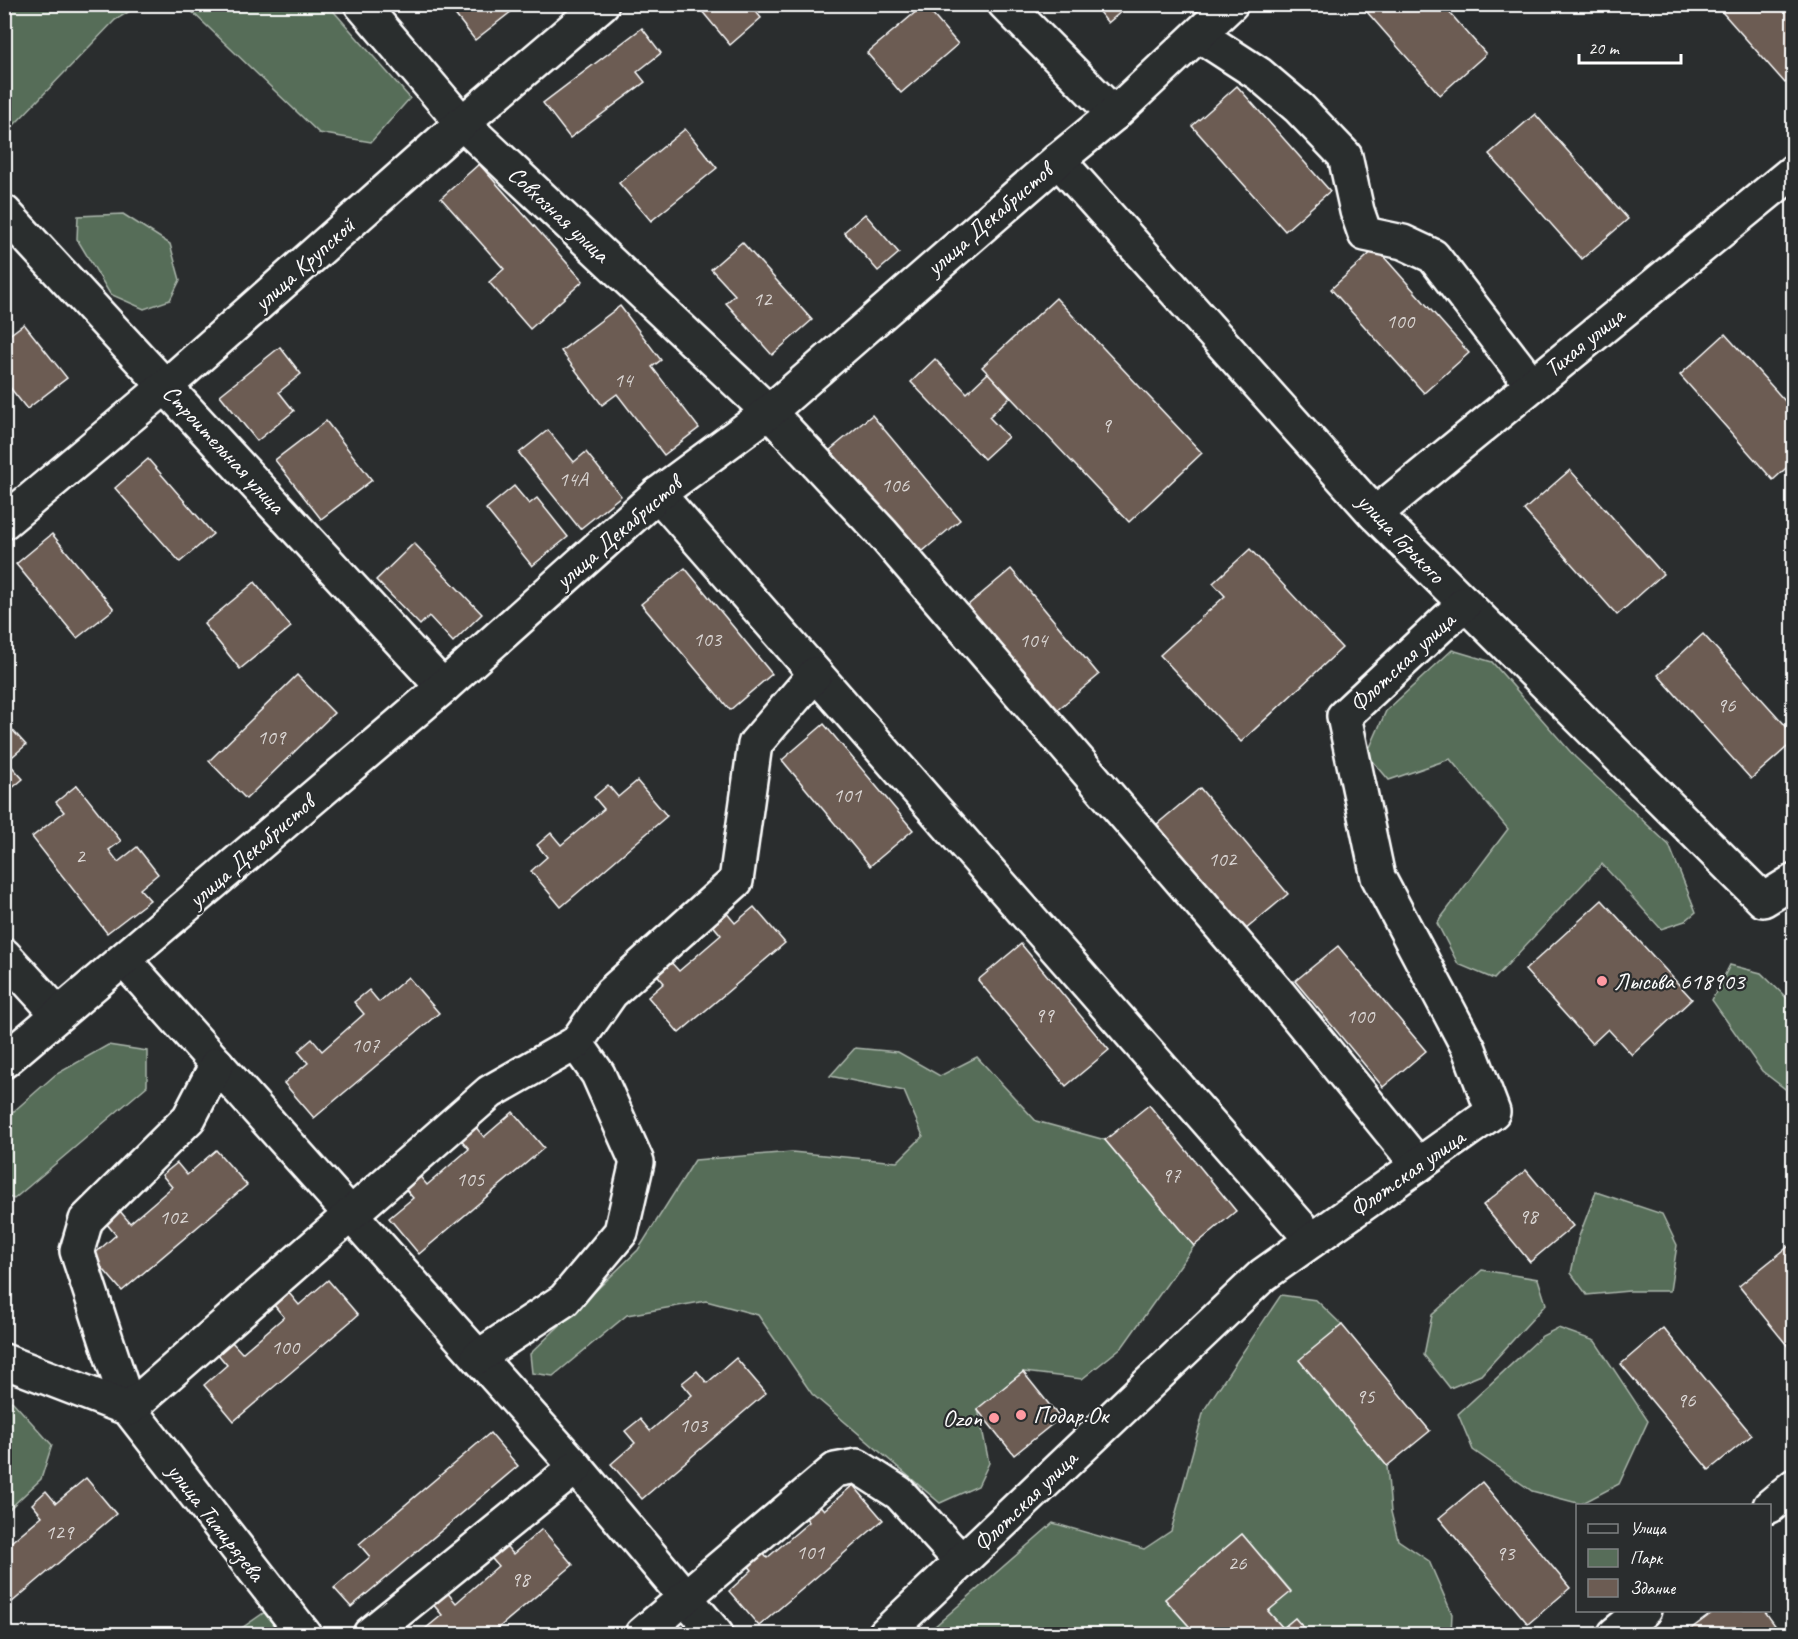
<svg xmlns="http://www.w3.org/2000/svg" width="1798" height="1639" font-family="Caveat,sans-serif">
<rect width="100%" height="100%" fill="#2a2d2e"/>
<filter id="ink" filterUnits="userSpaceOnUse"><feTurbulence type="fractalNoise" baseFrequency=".0167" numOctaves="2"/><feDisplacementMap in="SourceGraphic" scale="12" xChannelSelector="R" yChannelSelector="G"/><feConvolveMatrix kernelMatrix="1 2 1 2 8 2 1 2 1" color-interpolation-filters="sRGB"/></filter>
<g filter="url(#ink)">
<g fill="#576d59" stroke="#abb6ac" stroke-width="1.5">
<polygon points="5,4 140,4 140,5 115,20 14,125 5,124"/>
<polygon points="185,5 328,5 410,98 371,142 319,133"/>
<polygon points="123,214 170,244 180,280 170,300 144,309 110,294 77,239 78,216"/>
<polygon points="1452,650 1492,662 1575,757 1669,845 1696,912 1685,921 1661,929 1602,864 1494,979 1458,964 1437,923 1508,829 1450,759 1389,780 1367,754 1386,711"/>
<polygon points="1730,965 1761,973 1793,1004 1793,1095 1762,1071 1712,1000"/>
<polygon points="108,1045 147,1051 147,1086 14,1199 5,1196 5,1119 55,1075"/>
<polygon points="855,1048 898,1052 940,1076 977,1057 1036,1121 1105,1140 1194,1246 1123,1346 1082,1379 1024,1372 978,1409 989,1463 978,1486 940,1503 812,1394 758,1315 706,1301 627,1315 553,1376 532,1373 530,1354 638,1250 695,1160 792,1152 897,1162 923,1136 904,1091 830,1076"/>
<polygon points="1596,1192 1662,1214 1677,1245 1670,1291 1629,1291 1587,1295 1571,1273 1578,1239"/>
<polygon points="1482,1270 1538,1279 1546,1304 1481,1375 1450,1388 1424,1355 1432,1315"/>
<polygon points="1281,1295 1316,1300 1342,1325 1300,1361 1387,1466 1391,1512 1398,1540 1429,1561 1452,1614 1451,1634 1309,1634 1295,1618 1283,1628 1268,1611 1291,1591 1242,1534 1165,1599 1196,1634 926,1634 1053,1523 1144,1549 1171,1531 1204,1410"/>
<polygon points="1558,1328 1595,1341 1648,1421 1619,1484 1581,1504 1532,1491 1473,1450 1458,1414 1542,1336"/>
<polygon points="5,1398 13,1402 52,1445 41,1479 5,1513"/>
<polygon points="265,1612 284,1634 237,1634 236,1632"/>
</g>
<g fill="#6c5c53" stroke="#fff" stroke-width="1.5">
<polygon points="455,4 521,4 475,40 450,8"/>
<polygon points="696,4 750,4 761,18 730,45"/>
<polygon points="1097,4 1130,4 1108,23 1095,7"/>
<polygon points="1360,4 1442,4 1486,54 1440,95"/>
<polygon points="1715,4 1794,4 1794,76 1785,83"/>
<polygon points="924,5 958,44 901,93 867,53"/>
<polygon points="642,28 661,53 637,72 645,82 570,138 543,103"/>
<polygon points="1237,86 1330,191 1285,231 1192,126"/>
<polygon points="1535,114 1628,219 1582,259 1489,154"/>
<polygon points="685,129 717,168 651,221 619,183"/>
<polygon points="479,164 583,281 530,329 489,282 504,269 441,198"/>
<polygon points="865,214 899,253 878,271 844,232"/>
<polygon points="742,242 812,320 772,355 726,303 735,295 711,269"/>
<polygon points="1376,248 1469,353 1424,393 1331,289"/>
<polygon points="1056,298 1202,453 1129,522 982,367"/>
<polygon points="620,306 661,360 652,367 699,428 664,455 617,394 602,405 561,351"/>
<polygon points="24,324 67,378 27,409 4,380 4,339"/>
<polygon points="1725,334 1794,411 1794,461 1773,480 1680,375"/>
<polygon points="280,347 301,374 279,392 294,411 257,441 220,395"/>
<polygon points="935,359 967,393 988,373 1010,397 989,417 1008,437 984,459 911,382"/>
<polygon points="872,415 960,520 917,556 830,450"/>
<polygon points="326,421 372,480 321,519 275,460"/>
<polygon points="548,430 574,462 586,452 621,496 580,529 519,453"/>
<polygon points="148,459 213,534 180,562 115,488"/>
<polygon points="1570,470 1663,574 1617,615 1524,510"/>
<polygon points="514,486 529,504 537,498 568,537 532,566 486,509"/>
<polygon points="52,534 114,609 77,638 16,564"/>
<polygon points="414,543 482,614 453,642 429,616 420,625 376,580"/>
<polygon points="1250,549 1342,648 1241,742 1160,655 1225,596 1213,583"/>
<polygon points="685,568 772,674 730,710 641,604"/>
<polygon points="1011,569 1099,675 1056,711 968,605"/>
<polygon points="255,582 291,627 240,669 204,624"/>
<polygon points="1703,634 1794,735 1794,741 1751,779 1658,675"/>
<polygon points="297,675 334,713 246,799 209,761"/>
<polygon points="7,724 26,745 7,761 23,779 4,795 4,726"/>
<polygon points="824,724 913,830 870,866 782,760"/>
<polygon points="637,781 667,816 561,907 531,871 547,857 537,845 551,833 561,845 604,809 594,797 608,785 618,797"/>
<polygon points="77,785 121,841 109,850 118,862 137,847 158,874 140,889 150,900 107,933 32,837 64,812 56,802"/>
<polygon points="1200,788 1288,894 1245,930 1157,824"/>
<polygon points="1602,900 1692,999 1632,1055 1608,1029 1592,1044 1525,970"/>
<polygon points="754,907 785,943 679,1033 648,997 664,983 654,971 668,959 679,971 721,935 711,923 725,911 735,923"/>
<polygon points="1021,944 1109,1050 1066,1086 978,980"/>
<polygon points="1338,946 1426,1051 1383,1087 1295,981"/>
<polygon points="408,977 439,1013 314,1118 284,1083 308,1063 298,1051 312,1039 322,1051 364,1014 354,1002 369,990 379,1002"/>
<polygon points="1149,1105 1236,1211 1194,1246 1105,1140"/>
<polygon points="513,1112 544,1148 419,1254 389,1218 413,1198 403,1186 417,1173 427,1185 469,1149 459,1137 474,1125 484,1137"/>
<polygon points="216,1150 247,1185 122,1291 92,1256 116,1235 106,1223 120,1211 130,1223 172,1187 162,1175 177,1163 187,1175"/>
<polygon points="1526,1170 1573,1226 1530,1262 1483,1205"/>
<polygon points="1794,1242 1794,1354 1739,1286"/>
<polygon points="328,1280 358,1315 234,1421 204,1385 227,1365 217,1353 231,1341 242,1353 284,1317 274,1305 289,1293 299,1305"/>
<polygon points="1342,1325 1430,1431 1387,1466 1299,1360"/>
<polygon points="1663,1328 1752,1435 1709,1470 1621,1364"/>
<polygon points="736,1358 766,1393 642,1499 611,1464 635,1443 625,1431 640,1419 650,1431 692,1395 682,1383 697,1371 707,1383"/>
<polygon points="1023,1372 1060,1418 1014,1455 977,1409"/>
<polygon points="490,1433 518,1466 351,1607 334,1588 370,1557 359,1544"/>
<polygon points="86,1478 116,1514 4,1609 4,1548 42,1516 32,1504 46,1491 56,1503"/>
<polygon points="1482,1482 1570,1588 1528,1624 1439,1518"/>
<polygon points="853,1485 883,1520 759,1626 729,1591 752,1570 742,1558 757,1546 767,1558 809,1522 799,1510 813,1498 824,1510"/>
<polygon points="542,1529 573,1565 491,1634 419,1634 442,1615 432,1603 446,1591 456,1603 498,1566 488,1554 503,1542 513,1554"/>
<polygon points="1242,1534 1291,1592 1268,1611 1283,1628 1295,1618 1309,1634 1196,1634 1165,1599"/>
<polygon points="1716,1610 1764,1610 1777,1628 1768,1634 1684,1634"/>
</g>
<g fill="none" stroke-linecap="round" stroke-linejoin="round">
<g stroke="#fff" stroke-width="38">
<g id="minor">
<polyline points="361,4 462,123 769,412 882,533 1279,994 1418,1165"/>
<polyline points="1005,4 1114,114"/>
<polyline points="1199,35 1259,74 1299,108 1345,156 1357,211 1365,234 1403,242 1433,256 1532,385"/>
<polyline points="1058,160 1375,514 1763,900 1794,881"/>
<polyline points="4,212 443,687"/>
<polyline points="658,494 1312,1240"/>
<polyline points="1375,514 1794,171"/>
<polyline points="4,522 166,386 462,123 602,4"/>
<polyline points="4,955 58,1014"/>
<polyline points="124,960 576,1467 716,1634"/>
<polyline points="4,1061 443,687 658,494 769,412 1058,160 1114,114 1231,4"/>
<polyline points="217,1064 189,1118 86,1220 77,1251 129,1409 304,1634"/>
<polyline points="478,1357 564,1300 621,1232 637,1162 598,1074 576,1043"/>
<polyline points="4,1361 129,1409 490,1092 576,1043 611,993 736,881 755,744 815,674"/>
<polyline points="1770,1506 1794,1486"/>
<polyline points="370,1634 576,1467"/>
<polyline points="642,1634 835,1470 857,1466 899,1493 961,1561"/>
<polyline points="885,1634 1263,1275 1493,1112 1469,1049 1378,877 1344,716 1465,603"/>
<polyline points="1615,1634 1644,1610"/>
</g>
</g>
<use href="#minor" stroke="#2a2d2e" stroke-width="33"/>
</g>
</g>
<g fill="#ff9aa2" stroke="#2a2d2e" stroke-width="2">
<circle cx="1602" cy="981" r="6"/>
<circle cx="1021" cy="1415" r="6"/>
<circle cx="994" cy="1418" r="6"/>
</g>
<g text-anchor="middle" stroke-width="4.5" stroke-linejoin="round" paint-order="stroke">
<g font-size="21" fill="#dad6d4">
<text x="762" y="306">12</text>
<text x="1400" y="328">100</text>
<text x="623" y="387">14</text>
<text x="1106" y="432">9</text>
<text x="573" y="486">14А</text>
<text x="895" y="492">106</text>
<text x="707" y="646">103</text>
<text x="1033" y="647">104</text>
<text x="1726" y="712">96</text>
<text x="271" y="744">109</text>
<text x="847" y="802">101</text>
<text x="80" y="863">2</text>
<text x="1222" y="866">102</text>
<text x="1044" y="1022">99</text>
<text x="1360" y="1023">100</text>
<text x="365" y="1052">107</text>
<text x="1171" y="1182">97</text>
<text x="470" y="1186">105</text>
<text x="1528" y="1223">98</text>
<text x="173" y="1224">102</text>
<text x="285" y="1354">100</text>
<text x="1365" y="1403">95</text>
<text x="1686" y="1407">96</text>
<text x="693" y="1432">103</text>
<text x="59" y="1539">129</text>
<text x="810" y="1559">101</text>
<text x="1505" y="1560">93</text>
<text x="1237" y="1570">26</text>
<text x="520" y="1586">98</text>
</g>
<g font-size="24" fill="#fff" stroke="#2a2d2e">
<text transform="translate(559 214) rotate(43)" y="8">Совхозная улица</text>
<text transform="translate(989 219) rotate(-41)" y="8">улица Декабристов</text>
<text transform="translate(304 264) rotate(-42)" y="8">улица Крупской</text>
<text transform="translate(1584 342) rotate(-39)" y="8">Тихая улица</text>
<text transform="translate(224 449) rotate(47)" y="8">Строительная улица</text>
<text transform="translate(618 532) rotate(-41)" y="8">улица Декабристов</text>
<text transform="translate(1401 538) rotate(46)" y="8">улица Горького</text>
<text transform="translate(1402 662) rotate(-43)" y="8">Флотская улица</text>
<text transform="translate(251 851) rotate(-41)" y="8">улица Декабристов</text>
<text transform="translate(1407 1173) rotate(-35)" y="8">Флотская улица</text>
<text transform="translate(1025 1501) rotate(-44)" y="8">Флотская улица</text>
<text transform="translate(216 1522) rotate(52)" y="8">улица Тимирязева</text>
</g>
<g font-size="24" fill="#fff" stroke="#2a2d2e" text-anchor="start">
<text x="1614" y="989">Лысьва 618903</text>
<text x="1033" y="1423">Подар.Ок</text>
<text x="982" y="1426" text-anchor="end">Ozon</text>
</g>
</g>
<rect width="1798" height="1639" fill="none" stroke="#2a2d2e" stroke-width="24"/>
<rect x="12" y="12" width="1774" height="1615" fill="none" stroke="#fff" stroke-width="2" filter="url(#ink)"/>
<rect x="1576" y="1504" width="195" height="108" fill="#2a2d2e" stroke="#7f8182" stroke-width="1.5"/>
<rect x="1588" y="1524" width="30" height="9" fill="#2a2d2e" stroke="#7f8182" stroke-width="1.5"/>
<text x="1630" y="1534" font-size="18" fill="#ffffff">Улица</text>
<rect x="1588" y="1549" width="30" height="18" fill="#576d59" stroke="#7f8182" stroke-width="1.5"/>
<text x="1630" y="1564" font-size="18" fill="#ffffff">Парк</text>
<rect x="1588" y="1579" width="30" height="18" fill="#6c5c53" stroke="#7f8182" stroke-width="1.5"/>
<text x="1630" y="1594" font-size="18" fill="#ffffff">Здание</text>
<path d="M1579 54v9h102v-9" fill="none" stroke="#ffffff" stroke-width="3"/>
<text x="1588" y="54" font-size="18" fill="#ffffff" stroke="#2a2d2e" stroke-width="4.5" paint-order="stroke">20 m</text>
</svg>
